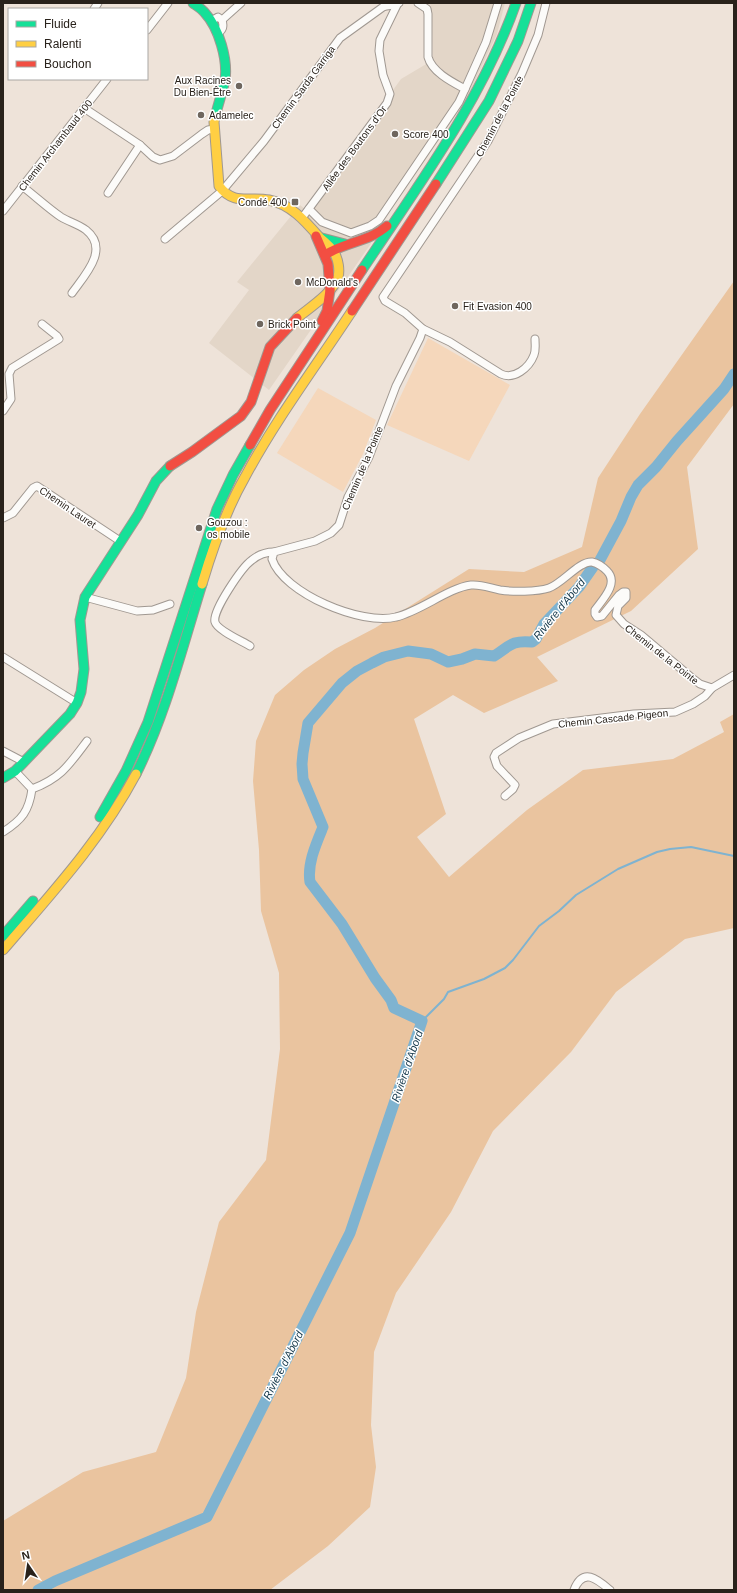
<svg xmlns="http://www.w3.org/2000/svg" width="737" height="1593" font-family="Arial,sans-serif">
<rect width="100%" height="100%" fill="#eee3d9"/>
<polygon fill="#e3d6c8" points="430,3 505,3 497,34 465,102 384,220 370,245 269,390 209,343 249,290 237,282 300,205 306,210 401,79 433,60 432,17"/>
<g fill="#f5d7bb">
<polygon points="428,338 510,385 469,461 387,425"/>
<polygon points="318,388 376,420 363,454 343,492 277,453"/>
</g>
<polygon fill="#eac49f" points="734,281 734,404 687,467 698,549 631,611 537,657 558,681 484,713 453,695 414,719 446,814 417,837 449,877 527,810 583,770 673,759 724,732 720,722 734,714 734,928 685,939 616,992 571,1052 493,1131 451,1212 396,1293 374,1352 371,1425 376,1467 370,1507 328,1546 270,1590 3,1590 3,1521 83,1472 156,1452 186,1378 196,1312 219,1222 266,1160 280,1049 279,973 261,911 259,850 253,781 256,741 275,695 304,670 335,649 375,628 469,569 524,572 582,547 598,478 640,414"/>
<g fill="none" stroke-linecap="round" stroke-linejoin="round">
<polyline stroke="#7fb3d0" stroke-width="2" points="422,1021 444,999 448,992 484,979 505,968 513,960 539,926 559,911 576,895 618,869 657,852 670,849 691,847 734,856"/>
<g stroke="#7fb3d0" stroke-width="11">
<polyline points="600,560 621,521 631,497 638,485 656,467 677,441 724,389 734,374"/>
<path d="M38 1590 55 1581 207 1517 350 1233 422 1021 394 1008 391 1000 375 978 342 924 310 882C307 864 316 844 323 827L303 779 302 764 303 753 308 723 342 683 357 671 372 663 384 657 408 651 431 654 448 662 462 659 475 654 494 656C510 646 511 640 532 642L536 639 544 624 579 587 593 567"/>
</g>
<g stroke="#a09891" stroke-width="9">
<g id="street">
<path d="M546 3 538 35 522 73 488 141 383 297 385 301 405 313 423 329 420 338 396 386 369 457 348 497 339 525 331 533 315 541 274 552 272 559C283 593 362 626 396 617 421 611 448 588 471 585 481 584 490 588 500 590 512 592 537 592 549 588 563 583 579 561 592 562 597 563 603 567 607 571 619 583 603 599 595 610V614L597 617 602 616 619 595 623 592H626V598L618 606 616 615 624 624 641 635 692 678 700 684 712 688 734 675"/>
<polyline points="94,9 98,3"/>
<polyline points="222,20 241,3"/>
<path d="M211 21 218 17 222 20C224 27 223 30 217 34"/>
<polyline points="147,30 168,3"/>
<polyline points="465,89 486,42 498,3"/>
<polyline points="84,108 140,145 153,157 160,160 173,156 202,134 208,130 214,129"/>
<path d="M22 186C35 196 49 209 61 217 69 222 78 224 86 230 110 249 85 275 72 293"/>
<polyline points="108,193 140,145"/>
<path d="M309 209 322 222 351 233 370 226 379 220 459 102 465 89C452 82 432 72 428 57V14L427 9 418 3"/>
<polyline points="3,211 107,79"/>
<polyline points="302,218 387,103 390,94 383,75 379,51 380,40 397,5"/>
<path d="M165 239 222 191 264 141 340 38 383 7C388 5 395 6 399 3"/>
<path d="M423 329 450 342 501 374C514 380 529 368 534 355 536 350 535 345 535 339"/>
<polyline points="3,411 11,399 9,374 12,368 59,339 57,336 42,324"/>
<polyline points="3,518 13,513 33,488 37,486 120,541"/>
<polyline points="85,597 137,611 153,610 170,604"/>
<path d="M250 646C242 641 217 630 215 622 212 611 242 567 252 560 258 555 266 552 274 552"/>
<polyline points="3,657 77,703"/>
<polyline points="3,751 24,762"/>
<polyline points="15,771 32,789"/>
<polyline points="505,796 513,789 515,785 497,766 494,757 496,753 519,738 553,724 634,714 675,712 693,704 705,696 712,688"/>
<path d="M3 832C22 820 29 811 32 789 61 778 69 765 87 741"/>
<path d="M574 1590C583 1567 597 1579 610 1590"/>
</g>
</g>
<g stroke="#a09891" stroke-width="11">
<g id="fast">
<path d="M193 3C197 6 202 9 205 13 219 28 228 60 225 80 222 93 218 105 215 117"/>
<polyline points="436,184 489,101 518,41 531,3"/>
<polyline points="322,238 345,244"/>
<path d="M362 270C419 184 482 100 516 3"/>
<path d="M136 774C166 714 182 648 202 584"/>
<polyline points="3,778 15,771 22,764 70,714 77,703 81,692 84,669 80,620 85,597 138,515 156,481 170,466"/>
<polyline points="100,817 126,771 148,722 217,509 233,475 250,445"/>
<polyline points="3,936 33,901"/>
</g>
</g>
<g stroke="#a09891" stroke-width="11">
<g id="slow">
<path d="M215 117 214 122 219 186C234 206 249 196 269 200 291 204 306 222 320 238 325 242 332 248 335 254 338 260 340 270 338 277 333 293 309 308 297 318"/>
<path d="M202 584C213 547 226 510 245 477 276 419 316 366 352 311"/>
<path d="M3 950C51 894 101 840 136 774"/>
</g>
</g>
<g stroke="#a09891" stroke-width="11">
<g id="jam">
<polyline points="316,236 328,264 330,290"/>
<path d="M325 255C345 242 369 242 387 226"/>
<polyline points="352,311 436,184"/>
<polyline points="322,321 327,311 330,290"/>
<polyline points="250,445 270,410 362,270"/>
<polyline points="170,466 192,452 241,416 251,402 270,347 297,318"/>
</g>
</g>
<use href="#street" stroke="#fcfbf9" stroke-width="7"/>
<use href="#fast" stroke="#16e098" stroke-width="9"/>
<use href="#slow" stroke="#ffcf43" stroke-width="9"/>
<use href="#jam" stroke="#f24e42" stroke-width="9"/>
</g>
<g fill="#6e665e" stroke="#fff" stroke-width="1.5">
<circle cx="239" cy="86" r="4"/>
<circle cx="201" cy="115" r="4"/>
<circle cx="395" cy="134" r="4"/>
<rect x="291" y="198" width="8" height="8" rx="2"/>
<circle cx="298" cy="282" r="4"/>
<circle cx="455" cy="306" r="4"/>
<circle cx="260" cy="324" r="4"/>
<circle cx="199" cy="528" r="4"/>
</g>
<g text-anchor="middle" stroke-width="3" stroke-linejoin="round" paint-order="stroke">
<g font-size="10" fill="#29221b" stroke="#fff" text-anchor="start">
<text x="231" y="84" text-anchor="end">Aux Racines<tspan x="231" dy="12">Du Bien-Être</tspan></text>
<text x="209" y="119">Adamelec</text>
<text x="403" y="138">Score 400</text>
<text x="287" y="206" text-anchor="end">Condé 400</text>
<text x="306" y="286">McDonald's</text>
<text x="463" y="310">Fit Evasion 400</text>
<text x="268" y="328">Brick Point</text>
<text x="207" y="526">Gouzou :<tspan x="207" dy="12">os mobile</tspan></text>
</g>
<g font-size="10" fill="#29221b" stroke="#fff">
<text transform="translate(303 87) rotate(-54)" y="4">Chemin Sarda Garriga</text>
<text transform="translate(499 116) rotate(-62)" y="4">Chemin de la Pointe</text>
<text transform="translate(55 145) rotate(-52)" y="4">Chemin Archambaud 400</text>
<text transform="translate(354 148) rotate(-54)" y="4">Allée des Boutons d'Or</text>
<text transform="translate(362 468) rotate(-67)" y="4">Chemin de la Pointe</text>
<text transform="translate(68 507) rotate(34)" y="4">Chemin Lauret</text>
<text transform="translate(662 654) rotate(38)" y="4">Chemin de la Pointe</text>
<text transform="translate(613 718) rotate(-6)" y="4">Chemin Cascade Pigeon</text>
</g>
<g font-size="11" font-style="italic" fill="#13374a" stroke="#fff">
<text transform="translate(559 609) rotate(-51)" y="4">Rivière d'Abord</text>
<text transform="translate(407 1066) rotate(-71)" y="4">Rivière d'Abord</text>
<text transform="translate(283 1365) rotate(-63)" y="4">Rivière d'Abord</text>
</g>
</g>
<rect width="737" height="1593" fill="none" stroke="#29221b" stroke-width="8"/>
<rect x="8" y="8" width="140" height="72" fill="#ffffff" stroke="#a9a7a4"/>
<rect x="16" y="21" width="20" height="6" fill="#16e098" stroke="#a9a7a4"/>
<text x="44" y="28" font-size="12" fill="#29221b">Fluide</text>
<rect x="16" y="41" width="20" height="6" fill="#ffcf43" stroke="#a9a7a4"/>
<text x="44" y="48" font-size="12" fill="#29221b">Ralenti</text>
<rect x="16" y="61" width="20" height="6" fill="#f24e42" stroke="#a9a7a4"/>
<text x="44" y="68" font-size="12" fill="#29221b">Bouchon</text>
<g transform="translate(28 1565) rotate(347)" stroke="#ffffff" stroke-width="3" paint-order="stroke">
<path d="M0-3L7 15L0 10L-7 15Z" fill="#29221b"/>
<text y="-6" font-size="11" font-weight="bold" text-anchor="middle" fill="#29221b">N</text>
</g>
</svg>
